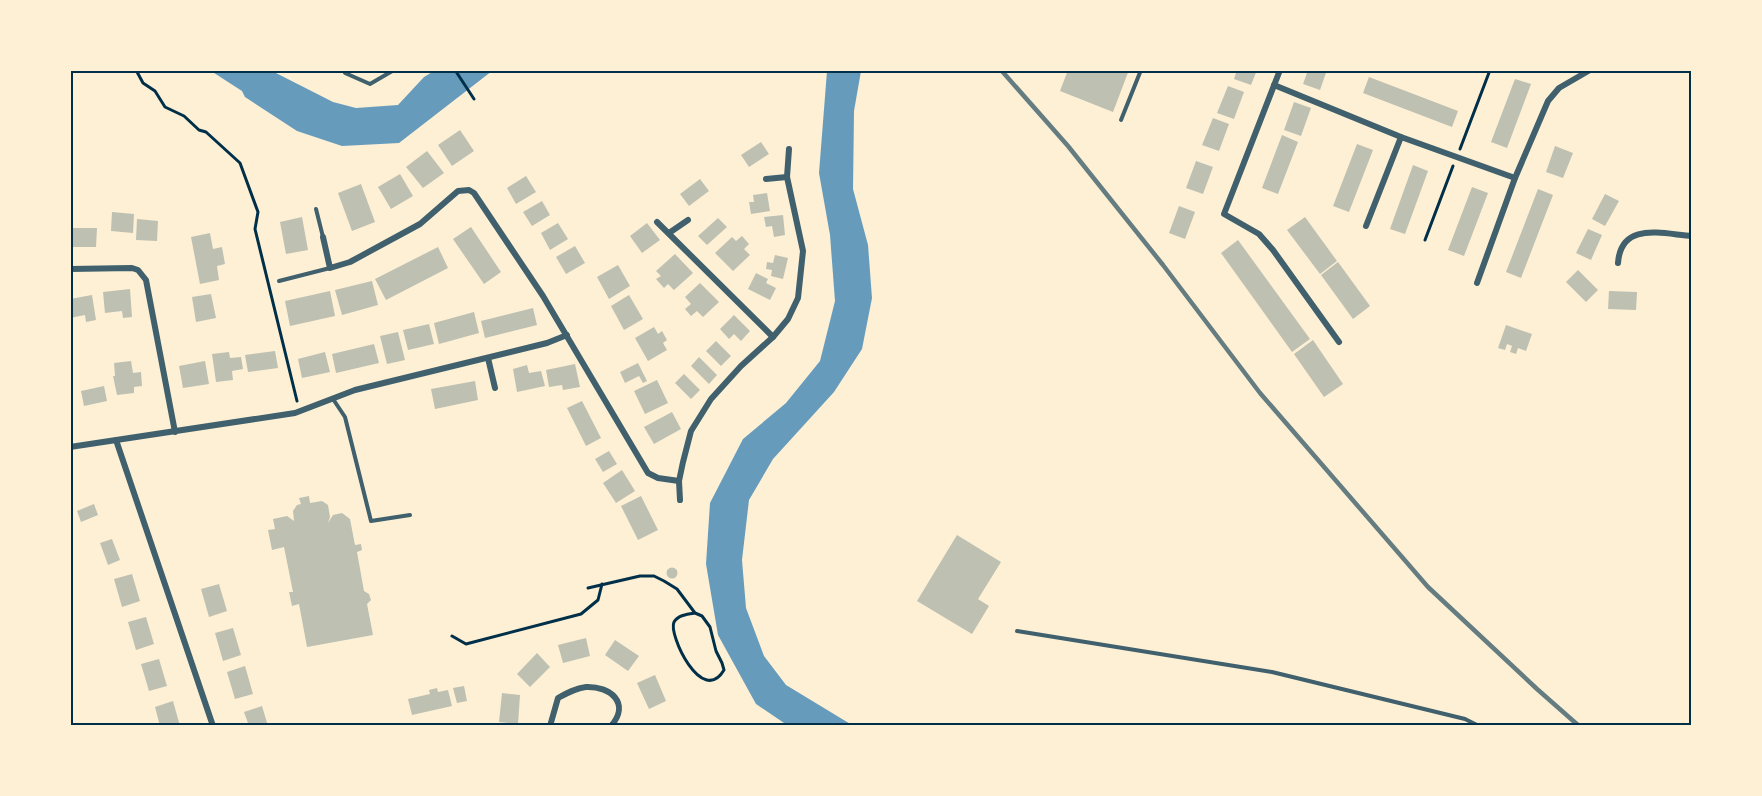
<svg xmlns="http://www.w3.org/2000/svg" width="1762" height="796" font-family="'Fira Sans Condensed',sans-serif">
<rect width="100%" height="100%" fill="#fdf0d5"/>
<g fill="#669bbc">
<polygon points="211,71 272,71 333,102 356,108 398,105 424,77 434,71 492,71 399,143 342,146 297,131 245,97 242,91"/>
<polygon points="827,71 861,71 854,111 853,189 868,245 872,298 862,349 834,392 773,459 749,500 742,560 746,608 764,656 786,685 852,725 787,725 756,704 718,635 706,564 710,503 743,439 786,403 820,361 835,301 830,235 819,173"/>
</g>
<g fill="#bec0b2">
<polygon points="1068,70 1129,70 1113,112 1060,91"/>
<polygon points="1237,70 1257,70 1251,85 1234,79"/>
<polygon points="1308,70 1327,70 1320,90 1303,84"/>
<polygon points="1369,77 1458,111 1452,127 1363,93"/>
<polygon points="1515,79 1531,84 1507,148 1491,142"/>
<polygon points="1228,86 1244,92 1234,119 1217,113"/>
<polygon points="1294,102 1311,108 1301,136 1284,130"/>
<polygon points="1213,118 1229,124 1219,151 1202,145"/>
<polygon points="460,130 474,151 452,166 438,145"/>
<polygon points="1282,135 1298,142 1278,194 1262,188"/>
<polygon points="761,142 769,154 749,167 741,155"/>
<polygon points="1357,144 1373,150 1349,212 1333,206"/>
<polygon points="1555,146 1573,153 1563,178 1546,172"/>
<polygon points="427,151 444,173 423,188 406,167"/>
<polygon points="1196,161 1213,167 1203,194 1186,188"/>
<polygon points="1413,165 1428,171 1405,234 1390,229"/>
<polygon points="400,174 413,196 391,209 378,187"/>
<polygon points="526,176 536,192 516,204 507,188"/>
<polygon points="700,179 709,191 689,206 680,194"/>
<polygon points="361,184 375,222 352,231 338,193"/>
<polygon points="1472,187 1488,193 1464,256 1448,250"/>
<polygon points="1538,189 1553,195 1521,278 1506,272"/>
<polygon points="767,193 770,211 751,214 749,202 754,202 753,195"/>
<polygon points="1605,194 1619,201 1605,226 1592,219"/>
<polygon points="542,201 550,215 532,226 523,212"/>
<polygon points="1179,206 1195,212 1185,239 1169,233"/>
<polygon points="112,212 134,214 133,233 111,231"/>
<polygon points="783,215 785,235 774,237 772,226 766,227 764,217"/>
<polygon points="302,217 308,250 286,254 280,222"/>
<polygon points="1305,217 1337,261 1320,274 1287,230"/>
<polygon points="718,218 727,227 707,245 698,236"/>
<polygon points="137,219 158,221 157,241 136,240"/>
<polygon points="558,223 568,239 550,250 541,233"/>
<polygon points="647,223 660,240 642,253 630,236"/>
<polygon points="471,227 501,272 484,284 453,239"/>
<polygon points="73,228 97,228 96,247 73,247"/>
<polygon points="1588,229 1602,235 1591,260 1576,253"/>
<polygon points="210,233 213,249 222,247 225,264 217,266 219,280 200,284 191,237"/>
<polygon points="742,236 749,244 744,249 750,255 733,271 715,253 732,237 736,241"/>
<polygon points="1238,240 1310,339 1292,352 1221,253"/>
<polygon points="575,246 585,263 566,274 556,257"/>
<polygon points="438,247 448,268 386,300 375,279"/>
<polygon points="675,254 693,273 674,290 668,284 664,288 656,279 661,276 656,271"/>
<polygon points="775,255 788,258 783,279 771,276 772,270 766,269 767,262 773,263"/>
<polygon points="1338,262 1370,306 1353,319 1321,275"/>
<polygon points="618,265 630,286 609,299 597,277"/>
<polygon points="1578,270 1598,290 1586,302 1566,282"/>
<polygon points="756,273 768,279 766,283 776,288 770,300 748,289"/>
<polygon points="372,281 378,305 342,315 335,290"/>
<polygon points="700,283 719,302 703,317 697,311 691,316 685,309 691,304 685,297"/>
<polygon points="130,289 132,317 123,318 122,311 105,313 103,292"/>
<polygon points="330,291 335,316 290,326 285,301"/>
<polygon points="1609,291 1637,292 1636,310 1608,309"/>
<polygon points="211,294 216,318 196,322 192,297"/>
<polygon points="92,295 96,320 86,322 85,315 70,318 70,299"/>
<polygon points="629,295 643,319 624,330 611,306"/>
<polygon points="533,308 537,325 485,338 481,321"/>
<polygon points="474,312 479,333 439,344 434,323"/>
<polygon points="734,315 750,331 741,341 734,334 729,339 720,329"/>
<polygon points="429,324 434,344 408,350 403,330"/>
<polygon points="1506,325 1532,334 1526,351 1518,348 1516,354 1510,352 1512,346 1507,344 1505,350 1498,348"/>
<polygon points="654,327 658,334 662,331 667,340 663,343 667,350 648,361 635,338"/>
<polygon points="398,332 405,360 387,364 380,336"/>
<polygon points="1313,340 1343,384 1324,397 1294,354"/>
<polygon points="716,341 731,356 721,366 706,351"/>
<polygon points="374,344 379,363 336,373 332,354"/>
<polygon points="275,351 278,368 248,372 245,355"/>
<polygon points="229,352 230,358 241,357 243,369 232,371 233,380 216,382 212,354"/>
<polygon points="325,352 330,372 302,378 298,359"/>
<polygon points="699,357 717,375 709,384 691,366"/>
<polygon points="131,361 133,373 141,372 142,386 134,387 134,393 117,395 113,376 115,376 114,363"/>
<polygon points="205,361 209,384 183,388 179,366"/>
<polygon points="638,363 647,381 643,383 639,376 625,383 620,372"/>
<polygon points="575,364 580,387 563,390 562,385 549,387 546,370"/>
<polygon points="527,365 529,373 541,371 545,386 517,392 513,369"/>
<polygon points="684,374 700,390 691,399 675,383"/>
<polygon points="657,380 668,403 645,414 634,391"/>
<polygon points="475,381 478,400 435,409 431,389"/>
<polygon points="104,386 107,401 84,406 81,391"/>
<polygon points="582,401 601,438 586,446 567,408"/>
<polygon points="672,412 681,429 654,444 644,427"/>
<polygon points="609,451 617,464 603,472 595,459"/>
<polygon points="622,470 635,491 616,503 603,483"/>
<polygon points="309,496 310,503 322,501 328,505 330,517 328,523 333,515 342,513 350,519 355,545 361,544 362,550 357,552 364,591 369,594 371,600 367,604 373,635 307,647 299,604 292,606 289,592 293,592 284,547 272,550 268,530 275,529 273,519 287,516 294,521 293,511 297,505 301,504 299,498"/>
<polygon points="641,496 658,530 638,540 621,506"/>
<polygon points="94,504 98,515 81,522 77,511"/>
<polygon points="957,535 1001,562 978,599 989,606 972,634 917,601"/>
<polygon points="112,539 120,560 108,565 100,543"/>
<circle cx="672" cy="573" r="5.5"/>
<polygon points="132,574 140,601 122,607 114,579"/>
<polygon points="219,584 227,611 209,617 201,589"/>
<polygon points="146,617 154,644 136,650 128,622"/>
<polygon points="233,628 241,655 223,661 215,633"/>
<polygon points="586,638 590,656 563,663 558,645"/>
<polygon points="615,640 639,656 628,671 605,655"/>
<polygon points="537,653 550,667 530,687 517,674"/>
<polygon points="159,659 167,686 149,691 141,664"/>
<polygon points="245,666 253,694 235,699 227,672"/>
<polygon points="655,675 666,701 649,709 637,683"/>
<polygon points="464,686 467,701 457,703 453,688"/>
<polygon points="437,688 438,692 448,690 452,706 412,715 408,699 430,694 429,690"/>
<polygon points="502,693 520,695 518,724 499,722"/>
<polygon points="173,701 180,726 160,726 155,707"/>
<polygon points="262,706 268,726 249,726 244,712"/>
</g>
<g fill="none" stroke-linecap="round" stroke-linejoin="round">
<g stroke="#003049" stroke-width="3">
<polyline points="136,70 143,83 155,91 165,107 184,116 199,130 206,132 240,163 258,212 255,229 297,401"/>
<polyline points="455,70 474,99"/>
<polyline points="1460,149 1490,70"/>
<polyline points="1425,240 1453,166"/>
<path d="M588 588 640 576H654L664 581 677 589 695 613 702 616 710 627 716 651 722 663 724 670C702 707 668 634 674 622 678 615 688 614 695 613"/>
<polyline points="452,636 466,644 581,614 598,600 602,584"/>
</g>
<g stroke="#3f606c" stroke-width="4">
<polyline points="345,73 370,84 394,70"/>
<polyline points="1121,120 1141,70"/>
<polyline points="316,209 323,237"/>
<polyline points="279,281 330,268"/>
<polyline points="333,399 345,417 371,521 410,515"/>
<polyline points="1017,631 1272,672 1465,719 1479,726"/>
</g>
<g stroke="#3f606c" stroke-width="6">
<polyline points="1280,70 1224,214 1259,234 1273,250 1339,342"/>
<polyline points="1274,85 1401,137 1515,178"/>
<polyline points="766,179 787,177"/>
<polyline points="657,222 773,337"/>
<polyline points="1366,226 1401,137"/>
<polyline points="669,233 688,220"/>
<polyline points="323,237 330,268 350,262 420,224 458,191 469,190 474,193 543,296 648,473 658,478 679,481"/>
<path d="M1618 263C1621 221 1662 234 1692 236"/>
<polyline points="70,269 132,268 138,270 146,280 175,432"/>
<polyline points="1477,283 1515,178 1548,101 1559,88 1590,70"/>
<polyline points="488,358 495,388"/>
<polyline points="116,440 213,726"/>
<polyline points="70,447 295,413 355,390 547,343 567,335"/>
<polyline points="680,500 679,481 683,462 691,431 711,399 741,366 773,337 788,319 798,298 803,251 787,177 789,149"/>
<path d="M550 726 558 698C567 693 576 688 586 687 610 686 631 703 611 726"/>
</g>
<polyline stroke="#657d81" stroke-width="4.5" points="1001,70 1068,146 1163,265 1260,393 1428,587 1537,689 1579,726"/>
</g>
<rect width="1762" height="796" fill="none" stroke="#fdf0d5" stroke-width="144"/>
<rect x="72" y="72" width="1618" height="652" fill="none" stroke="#003049" stroke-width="2"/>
</svg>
